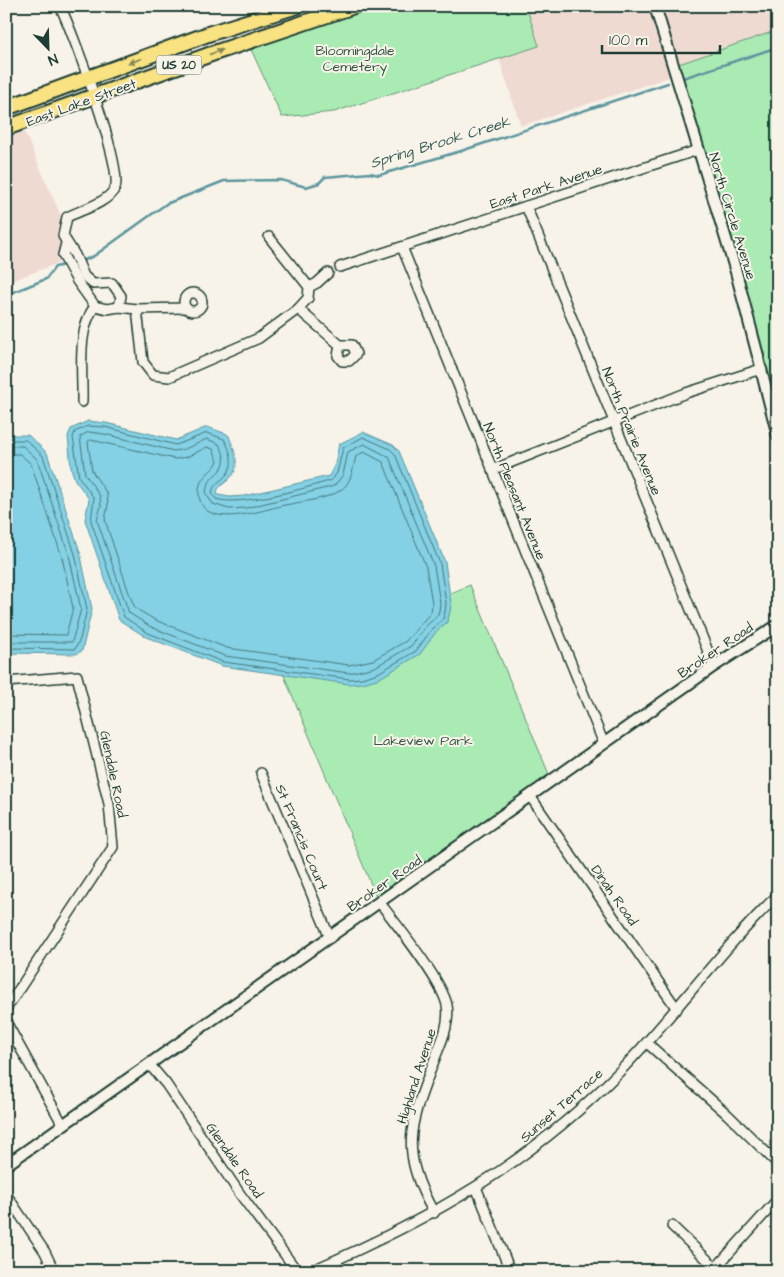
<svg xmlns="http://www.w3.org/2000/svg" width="784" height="1277" font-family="'Architects Daughter',sans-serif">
<rect width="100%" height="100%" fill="#f7f3e8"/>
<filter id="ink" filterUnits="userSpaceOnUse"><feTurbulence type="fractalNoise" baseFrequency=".02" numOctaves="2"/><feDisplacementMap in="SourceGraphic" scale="10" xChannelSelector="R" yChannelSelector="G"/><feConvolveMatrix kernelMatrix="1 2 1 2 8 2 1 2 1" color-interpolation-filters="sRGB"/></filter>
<g filter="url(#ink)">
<g fill="#efdad2">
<polygon points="526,6 653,6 673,76 521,126 499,59 539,46"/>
<polygon points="660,6 778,6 778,30 677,65"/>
<polygon points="22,126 67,230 67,241 79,255 6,283 6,132"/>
</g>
<g fill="#aaebb4" stroke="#649474">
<polygon points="368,6 526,6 539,46 334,112 282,117 249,45"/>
<polygon points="778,30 778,435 673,66"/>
<polygon points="470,585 551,779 378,901 280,666"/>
</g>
<g fill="#84d0e4" stroke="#5c959e">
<path d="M88 421 106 423 176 440 207 427 227 434 229 436C234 450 242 466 230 478 225 484 220 484 217 492L218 495 230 497 244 496 329 476 335 464 339 444 363 432 393 445 399 451 445 562 451 603 450 612 447 622 436 632 420 654 380 678 363 683 349 684 222 666 146 637 119 620 85 520 89 499 75 480 71 468 68 436 71 429Z"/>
<polygon points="6,435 28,435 47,453 80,552 92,609 82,651 76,654 6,653"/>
</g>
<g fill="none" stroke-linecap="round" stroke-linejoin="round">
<g stroke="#47787a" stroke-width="1">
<path d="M88 426 105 427 176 445 207 433 224 439C230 449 235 464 227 474 221 482 214 482 212 493L216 499C238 507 307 488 332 480L337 473 343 448 363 437 390 449 395 454 440 564 446 603 445 612 443 619 432 629 416 651 378 673 362 678 349 679 223 662 148 633 124 617 91 521 94 498 79 477 73 437 75 432Z"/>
<path d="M89 432 104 434 174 451 185 449 207 439 219 444C236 474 207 469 206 494L213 504 229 509 246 508 334 486 343 475 348 452 364 444 389 457 434 566 440 603 439 611 437 616 427 625 411 646 375 667 349 673 225 656 151 627 129 613 97 520 101 506 100 496 85 474 80 437Z"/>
<polyline points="6,440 26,440 43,456 75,554 87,609 80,639 75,649 6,648"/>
<path d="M91 440 175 459 187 457 207 447 213 449 218 461C213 473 198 475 199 493 200 533 265 509 285 505 300 502 329 499 341 490 352 482 353 468 356 456L364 452 383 462 426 567 432 603 431 612 406 641 373 660 349 665 227 648 155 620 135 608 130 596 105 520 108 505 107 494 92 471 88 442Z"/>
<polyline points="6,446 23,446 37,459 69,555 81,609 72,642 6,642"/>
<polyline points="6,454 20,454 31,464 62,557 73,608 66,635 6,634"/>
</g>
<g stroke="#5c959e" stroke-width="2.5">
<polyline points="683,78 778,47"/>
<polyline points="80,262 94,256 166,204 224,181 281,180 306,187 319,183 325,177 370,173 379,175 461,151 668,83"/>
<polyline points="6,295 46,279 55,267 65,265"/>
</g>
<g stroke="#1f3d34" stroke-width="12">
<g id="minor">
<path d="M60 6C72 30 124 169 115 188 108 203 81 210 67 217L63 236 75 255 84 276 93 284 112 283 121 296 119 307"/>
<polyline points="526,206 714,666"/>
<polyline points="269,237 309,287 308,298 298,309"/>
<polyline points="66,243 63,255 77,281 95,306 107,309 119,307 137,309 186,308"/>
<polyline points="402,247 604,744"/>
<polyline points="340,267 698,150"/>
<polyline points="309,287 317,283 328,273"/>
<circle cx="193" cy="302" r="9"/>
<polyline points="137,309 143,362 153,375 169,377 259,338 298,309 340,345 352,345 356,354 349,361 342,361 338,356 340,345"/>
<path d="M82 402C83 372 76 331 95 306"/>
<polyline points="492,470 686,393 761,369 758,356"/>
<polyline points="6,682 77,676 109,804 113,847 6,1009"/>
<polyline points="261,773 330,938"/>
<polyline points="530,796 677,1009"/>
<polyline points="776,851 778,855"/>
<path d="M380 903C397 925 442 981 447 1005 450 1022 443 1038 437 1053 412 1120 396 1146 434 1213"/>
<polyline points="6,1022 63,1125"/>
<polyline points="647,1043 727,1114 778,1164"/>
<polyline points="149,1064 166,1084 240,1194 297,1271"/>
<polyline points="476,1187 507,1263"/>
<polyline points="6,1194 45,1252 54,1271"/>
<polyline points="672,1226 716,1268"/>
<path d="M311 1271C431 1219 531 1163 623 1068 677 1012 722 948 778 895"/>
<polyline points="713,1271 778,1199"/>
</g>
</g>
<g stroke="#1f3d34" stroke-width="14">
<g id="tertiary">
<polyline points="655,6 736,272 758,356"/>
<polyline points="761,369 778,436"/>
<polyline points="6,1165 714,666 778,625"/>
</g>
</g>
<g stroke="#1f3d34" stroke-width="18">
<g id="primary">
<polyline points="6,108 211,33 297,6"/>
<polyline points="6,128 217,52 354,6"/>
</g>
</g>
<use href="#minor" stroke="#f7f3e8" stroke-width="9"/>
<use href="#tertiary" stroke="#f7f3e8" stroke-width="10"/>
<use href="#primary" stroke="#f8e281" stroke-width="14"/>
</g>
<defs><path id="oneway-solid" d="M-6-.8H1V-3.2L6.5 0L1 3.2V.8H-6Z" transform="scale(1.25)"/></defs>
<g fill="#818757">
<use href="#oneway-solid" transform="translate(216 52) rotate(-20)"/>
<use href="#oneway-solid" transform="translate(135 61) rotate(160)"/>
</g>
</g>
<g text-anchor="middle" stroke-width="4" stroke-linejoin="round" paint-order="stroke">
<rect fill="#f7f3e8" stroke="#60746a" stroke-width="1" x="156.5" y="55.5" width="45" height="19" rx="4"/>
<g font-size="12" font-weight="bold" fill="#1f3d34">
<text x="179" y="69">US 20</text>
</g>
<g font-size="14" fill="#345747" stroke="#f7f3e8">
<text x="355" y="55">Bloomingdale<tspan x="355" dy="16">Cemetery</tspan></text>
<text x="423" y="745">Lakeview Park</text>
</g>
<g font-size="14" fill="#1f3d34" stroke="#f7f3e8">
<text transform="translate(81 102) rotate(-20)" y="5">East Lake Street</text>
<text transform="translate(546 186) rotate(-18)" y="5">East Park Avenue</text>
<text transform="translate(733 216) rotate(73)" y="5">North Circle Avenue</text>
<text transform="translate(632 431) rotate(68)" y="5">North Prairie Avenue</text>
<text transform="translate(515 491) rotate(68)" y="5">North Pleasant Avenue</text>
<text transform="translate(715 650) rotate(-34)" y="5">Broker Road</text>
<text transform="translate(114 774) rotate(78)" y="5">Glendale Road</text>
<text transform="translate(302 837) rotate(67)" y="5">St Francis Court</text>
<text transform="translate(384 883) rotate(-35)" y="5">Broker Road</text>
<text transform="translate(615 895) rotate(55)" y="5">Dinah Road</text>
<text transform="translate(416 1076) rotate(-72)" y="5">Highland Avenue</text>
<text transform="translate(561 1105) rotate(-41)" y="5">Sunset Terrace</text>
<text transform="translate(235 1160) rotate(55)" y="5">Glendale Road</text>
</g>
<g font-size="15" font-style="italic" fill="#335a57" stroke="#f7f3e8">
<text transform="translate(440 142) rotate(-17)" y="5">Spring Brook Creek</text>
</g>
</g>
<rect width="784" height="1277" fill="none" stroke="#f7f3e8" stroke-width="25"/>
<rect x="12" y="12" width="759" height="1252" fill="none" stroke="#1f3d34" stroke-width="2" filter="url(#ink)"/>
<g transform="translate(48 48) rotate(157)" stroke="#f7f3e8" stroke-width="4" paint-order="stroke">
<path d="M0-4L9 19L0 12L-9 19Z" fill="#1f3d34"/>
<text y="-8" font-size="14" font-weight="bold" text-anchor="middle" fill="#1f3d34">N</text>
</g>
<path d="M602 45v8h118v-8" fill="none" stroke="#1f3d34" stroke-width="2.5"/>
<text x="609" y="45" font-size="15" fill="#1f3d34" stroke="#f7f3e8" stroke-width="4" paint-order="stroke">100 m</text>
</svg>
